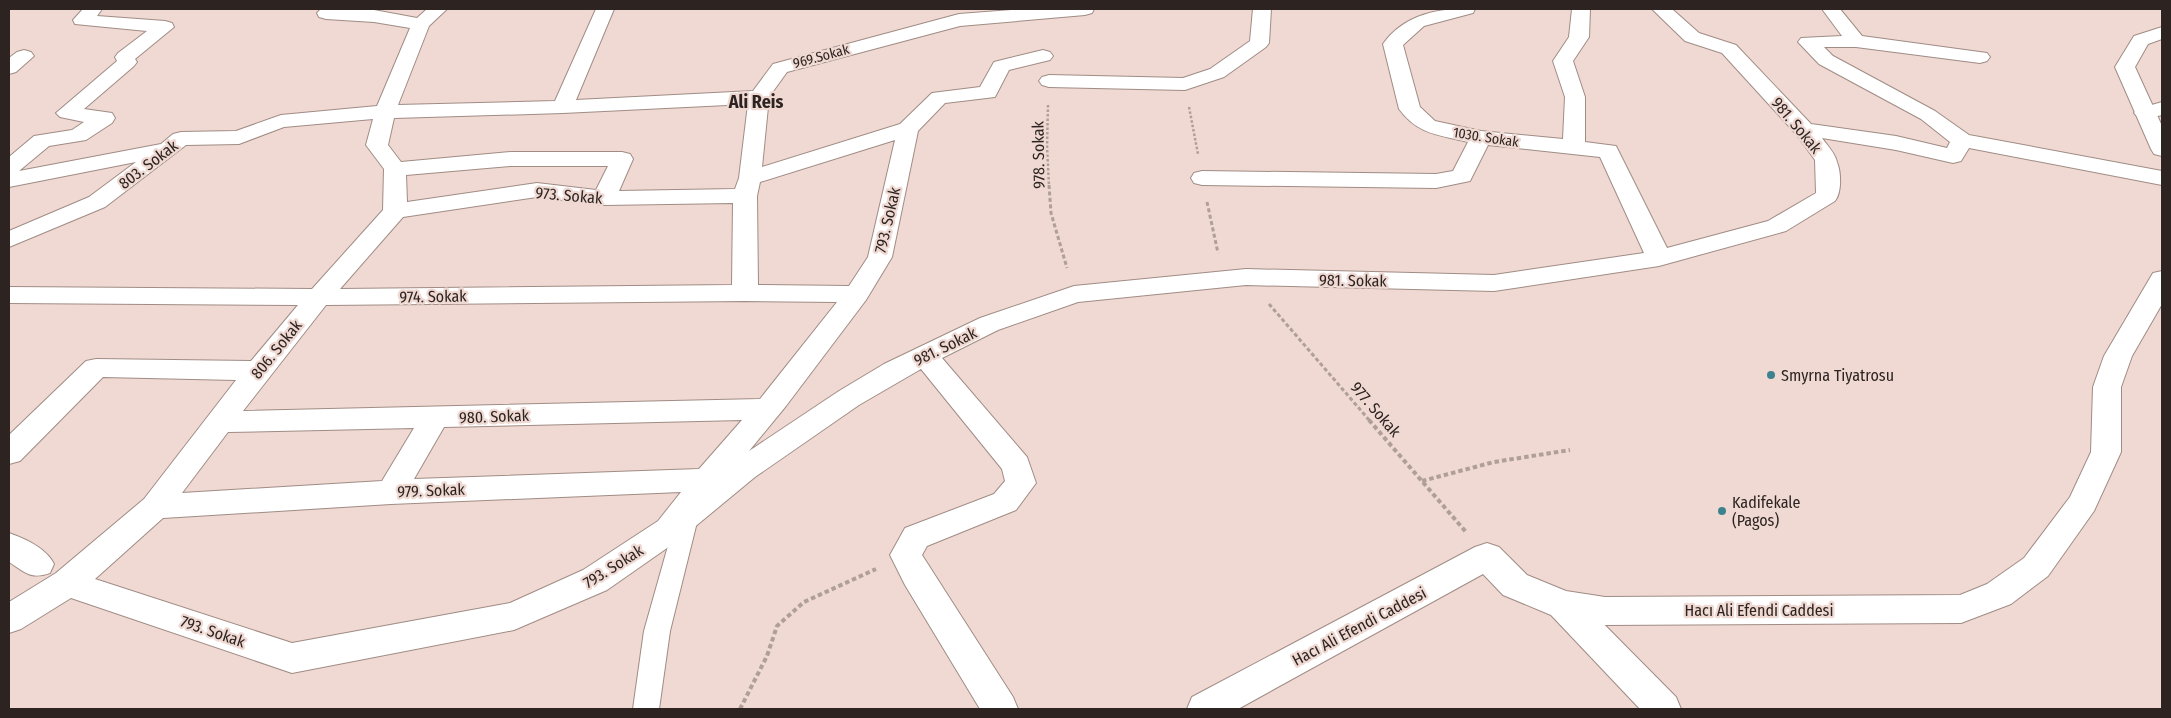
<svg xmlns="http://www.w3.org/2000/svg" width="2171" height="718" font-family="'Fira Sans Condensed',sans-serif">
<rect width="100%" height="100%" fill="#efd9d2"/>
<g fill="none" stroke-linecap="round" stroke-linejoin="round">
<g stroke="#a08c85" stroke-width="2">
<polygon id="service" points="688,505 696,508 699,514 670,631 659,709 633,709 644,631 677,514 680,508"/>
</g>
<g stroke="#a08c85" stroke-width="2">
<g id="minor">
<path d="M83 9H102L97 16 165 21 172 23 174 27 135 59 137 62 134 66 84 109 112 113 115 118 112 123 86 140 49 146 19 171 161 144 173 134 181 132 236 131 281 115 377 106 410 28 374 22 326 19 319 17 317 13 321 9 374 10 417 18 427 9H447L429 26 398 105 555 101 596 9H614L576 100 753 91 773 64 959 14 1024 9H1094L1092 13 1085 15 960 26 787 72 769 97 762 167 900 124 932 93 980 87 994 62 1043 50 1050 52 1053 56 1050 60 1009 70 995 97 945 103 918 131 892 257 866 300 786 406 749 451 839 391 884 364 980 318 1074 286 1246 269 1494 275 1644 253 1600 157 1488 145 1470 181 1436 188 1202 185 1194 183 1191 178 1194 173 1202 171 1436 174 1453 171 1468 142C1440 135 1418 135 1399 109L1383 44C1404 14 1441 7 1475 9L1473 13 1424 26 1403 45 1420 107 1435 121 1481 131 1563 139 1565 97 1553 61 1569 37 1572 9H1590L1589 37 1573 61 1585 97V142L1616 146 1667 248 1768 221 1816 193 1815 160 1796 134 1722 53 1685 41 1652 9H1672L1699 33 1736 45 1811 124 1896 136 1947 148 1950 142 1921 119 1819 64 1798 42 1801 38 1842 36 1822 9H1840L1862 36 1987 53 1990 57 1987 61 1980 63 1856 47H1824L1833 56 1935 111 1969 135 2162 171V185L1969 148 1961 161 1953 163 1896 150 1822 138C1827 145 1835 153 1837 162 1841 172 1842 192 1835 201L1786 231 1659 266 1494 291 1246 285 1078 302 998 330 942 358 1027 457 1036 483 1016 510 927 546 922 555 1013 697 1018 709H980L905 585 890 555 905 528 994 494 1005 481 1002 469 921 369 859 405 755 477 680 539 607 590 514 630 292 673 71 598 21 629 9 633V602L56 573 144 499 236 380 103 377 20 461 9 464V435L86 361 96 359 251 361 298 305 9 303V287L312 289 383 210 384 169 366 145 373 119 284 127 239 144 186 145 105 207 9 247V231L89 197 136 162 9 187V157L34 136 72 130 84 122 60 117 56 113 117 61 115 57 118 53 147 31 75 24 73 20ZM748 104 739 178 735 189 619 191 633 159 630 154 622 152H511L401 162 388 145 394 118 563 113ZM895 140 868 257 849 286 758 285 757 196 760 182ZM511 166H608L596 190 537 183 407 202 406 175ZM537 197 604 205 733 203 732 285 340 289 403 217ZM745 301 837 302 760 399 243 411 326 305ZM742 420 699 469 414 479 444 427ZM414 428 382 481 182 493 228 432ZM681 492 658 521 583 570 510 603 292 643 95 579 163 518 391 504Z"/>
<polygon points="1253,9 1271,9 1269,43 1266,47 1224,77 1185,90 1049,87 1042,85 1039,81 1042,77 1049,75 1183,78 1210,69 1250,41"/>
<polygon points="24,50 31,52 34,56 16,72 9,74 9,58 17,52"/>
<polygon points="2162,102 2162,115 2145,119 2138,117 2134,113 2138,109"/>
<path d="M9 533C26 539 46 548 54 564L50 573C30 580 25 572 9 562Z"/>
<polygon points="1563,591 1575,595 1676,697 1681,709 1640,709 1551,615 1546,605 1551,595"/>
</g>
</g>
<g stroke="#a08c85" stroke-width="2">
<g id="tertiary">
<polygon points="2162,27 2162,39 2148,44 2135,67 2162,126 2162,156 2154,154 2151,149 2115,67 2134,36"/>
<polygon points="2162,271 2162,304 2132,356 2121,387 2121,452 2094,511 2048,576 2011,604 1961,623 1605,625 1563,619 1551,615 1503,595 1483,574 1238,709 1187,709 1192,697 1475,547 1487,543 1499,547 1527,575 1566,591 1605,597 1960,595 1987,584 2024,558 2070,497 2091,452 2093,387 2104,356 2153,273"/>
</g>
</g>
<g stroke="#b09f99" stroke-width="2.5" stroke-dasharray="2.5 2" stroke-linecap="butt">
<polyline points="1048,105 1047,146 1049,186"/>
<polyline points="1189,107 1198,154"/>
</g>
<g stroke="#b09f99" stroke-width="3" stroke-dasharray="4 2.5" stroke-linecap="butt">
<polyline points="1049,185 1051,213 1067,268"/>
<polyline points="1207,202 1218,253"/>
<polyline points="1269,304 1370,421"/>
</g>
<g stroke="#b09f99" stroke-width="4" stroke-dasharray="4.5 3" stroke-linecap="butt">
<polyline points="1369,420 1466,532"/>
<polyline points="1422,481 1494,462 1570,450"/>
<polyline points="740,709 767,656 777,626 804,602 876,569"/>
</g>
<use href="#service" fill="#fff" fill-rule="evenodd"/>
<use href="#minor" fill="#fff" fill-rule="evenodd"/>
<use href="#tertiary" fill="#fff" fill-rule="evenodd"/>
</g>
<g fill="#3d828e" stroke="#efd9d2" stroke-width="2">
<circle cx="1771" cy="375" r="5"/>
<circle cx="1722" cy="511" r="5"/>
</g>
<g text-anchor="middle" stroke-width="4.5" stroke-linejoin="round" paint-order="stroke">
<g font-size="14" fill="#2d2422" stroke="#efd9d2">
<text transform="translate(821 56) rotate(-15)" y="5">969.Sokak</text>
<text transform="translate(1486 137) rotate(9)" y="5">1030. Sokak</text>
</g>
<g font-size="16" fill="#2d2422" stroke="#efd9d2">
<text transform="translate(1797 125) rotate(50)" y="6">981. Sokak</text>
<text transform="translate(1038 155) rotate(-91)" y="6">978. Sokak</text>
<text transform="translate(148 164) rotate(-37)" y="6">803. Sokak</text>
<text transform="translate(569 195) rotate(5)" y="6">973. Sokak</text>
<text transform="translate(887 220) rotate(-77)" y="6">793. Sokak</text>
<text transform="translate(1353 280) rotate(1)" y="6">981. Sokak</text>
<text transform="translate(433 296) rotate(-1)" y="6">974. Sokak</text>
<text transform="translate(945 346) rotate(-26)" y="6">981. Sokak</text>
<text transform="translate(276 349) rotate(-51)" y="6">806. Sokak</text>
<text transform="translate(1376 409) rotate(49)" y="6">977. Sokak</text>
<text transform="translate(494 416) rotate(-2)" y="6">980. Sokak</text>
<text transform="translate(431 490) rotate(-2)" y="6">979. Sokak</text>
<text transform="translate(613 566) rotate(-32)" y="6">793. Sokak</text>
<text x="1759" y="616">Hacı Ali Efendi Caddesi</text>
<text transform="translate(1359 626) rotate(-28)" y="6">Hacı Ali Efendi Caddesi</text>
<text transform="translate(213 631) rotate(19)" y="6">793. Sokak</text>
</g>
<g font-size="16" fill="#2d2422" stroke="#efd9d2" text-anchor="start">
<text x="1781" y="381">Smyrna Tiyatrosu</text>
<text x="1732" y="508">Kadifekale<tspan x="1732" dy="18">(Pagos)</tspan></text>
</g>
<g font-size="18" font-weight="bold" fill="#2d2422" stroke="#efd9d2">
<text x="756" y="108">Ali Reis</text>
</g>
</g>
<rect width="2171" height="718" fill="none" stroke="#2d2422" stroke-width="20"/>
</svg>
